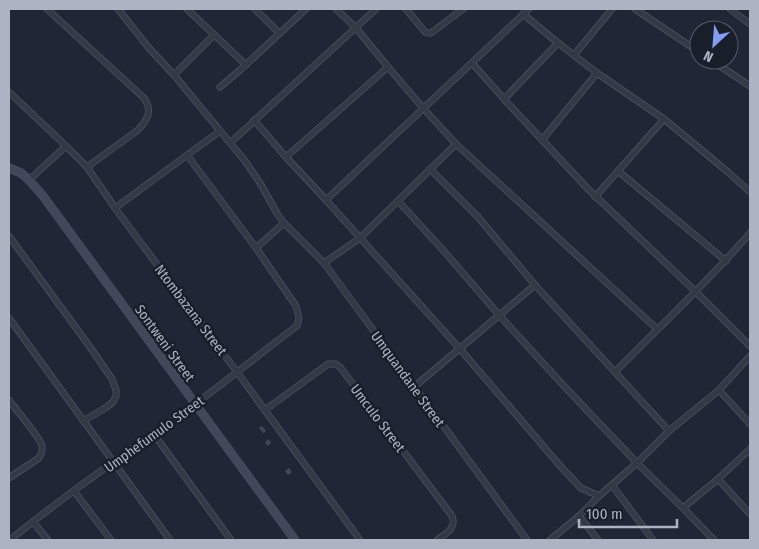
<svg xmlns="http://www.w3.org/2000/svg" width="759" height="549" font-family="'Fira Sans Condensed',sans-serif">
<rect width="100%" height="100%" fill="#202636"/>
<g fill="#3d4456" stroke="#1b202d">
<polygon points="262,425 267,431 263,434 258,428"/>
<polygon points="269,438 272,443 267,447 264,442"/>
<polygon points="289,467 293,472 288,476 284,471"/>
</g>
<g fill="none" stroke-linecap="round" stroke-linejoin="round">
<g stroke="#4e5361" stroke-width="7">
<g id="street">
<path d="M47 9 144 98C153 111 148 119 138 130L87 167"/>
<polyline points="118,9 149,48 174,75 245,161 260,183 278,215 284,223"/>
<polyline points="187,9 246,65"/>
<polyline points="255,9 279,33"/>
<polyline points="406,9 425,32 428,33 431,33 463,9"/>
<polyline points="529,9 326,200 460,349 562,468 581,488 599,496"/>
<polyline points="635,9 699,52"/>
<polyline points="730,9 750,24"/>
<polyline points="558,43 597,73 664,119 618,171 726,261"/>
<polyline points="574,55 612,9"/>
<polyline points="711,60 750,86"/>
<polyline points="472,63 504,99 558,43 523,14"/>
<polyline points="388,67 423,108 456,144 657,329"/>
<polyline points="174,75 214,35"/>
<polyline points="220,87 239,71 306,9"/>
<polyline points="9,92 66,146 87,167 115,208 237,372 360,540"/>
<polyline points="504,99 588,189 696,292 750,346"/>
<polyline points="664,119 728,172 750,192"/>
<polyline points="254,120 286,157 388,67 356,28 336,9"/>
<polyline points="542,140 597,73"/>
<polyline points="230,143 376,9"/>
<polyline points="286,157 326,200"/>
<polyline points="430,169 478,217 535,285"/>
<polyline points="29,180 66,146"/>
<polyline points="595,197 618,171"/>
<polyline points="398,201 443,250 499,315 563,385 637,463 683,508 718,479 750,449"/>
<polyline points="115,208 220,131"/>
<polyline points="9,236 90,347 112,379 116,390 116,396 113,402 107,407 83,421"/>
<polyline points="256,248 284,223 324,263 527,540"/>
<polyline points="324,263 360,238 456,144"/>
<polyline points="9,318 170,540"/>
<path d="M615 372C660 326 708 282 750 233"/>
<polyline points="414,387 535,285 669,431"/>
<polyline points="719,390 750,424"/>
<path d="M9 400C16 410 40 437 42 446 43 451 41 454 39 458L9 478"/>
<path d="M265 410 328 364H336L340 367 452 516C457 529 445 534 437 540"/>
<polyline points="153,433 231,540"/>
<polyline points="718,479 750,514"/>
<polyline points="612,485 653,540"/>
<polyline points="74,491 111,540"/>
<polyline points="683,508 714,540"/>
<polyline points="579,516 598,540"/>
<polyline points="33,522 48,540"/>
<path d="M10 540C69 492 132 449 194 405 229 379 262 352 297 326L299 318 296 306 256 248 187 155"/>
<polyline points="550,540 579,516 599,496 637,463 669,431 719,390 750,356"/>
</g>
</g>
<g stroke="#4e5361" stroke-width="9">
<polyline id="secondary" points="9,168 21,173 29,180 43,196 295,540"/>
</g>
<use href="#street" stroke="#343946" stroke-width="5.5"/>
<use href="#secondary" stroke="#424759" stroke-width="8"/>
</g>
<g text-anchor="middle" stroke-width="5" stroke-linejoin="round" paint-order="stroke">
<g font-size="14" fill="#aeb3c3" stroke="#191e2b">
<text transform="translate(191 310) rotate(53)" y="5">Ntombazana Street</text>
<text transform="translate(165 343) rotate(54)" y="5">Sontweni Street</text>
<text transform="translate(408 379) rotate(54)" y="5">Umquandane Street</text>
<text transform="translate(378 418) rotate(53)" y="5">Umculo Street</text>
<text transform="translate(154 434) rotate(-36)" y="5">Umphefumulo Street</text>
</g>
</g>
<rect width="759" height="549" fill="none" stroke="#aeb3c3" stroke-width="20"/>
<g transform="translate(714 45) rotate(206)"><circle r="24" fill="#191e2b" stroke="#555a68"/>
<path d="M0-4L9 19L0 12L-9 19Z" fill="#839df3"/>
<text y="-8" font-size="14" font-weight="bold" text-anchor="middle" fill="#aeb3c3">N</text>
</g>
<path d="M579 519v8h98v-8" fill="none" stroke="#aeb3c3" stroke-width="2.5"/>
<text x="586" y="519" font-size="15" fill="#aeb3c3" stroke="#191e2b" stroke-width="4" paint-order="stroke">100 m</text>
</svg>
